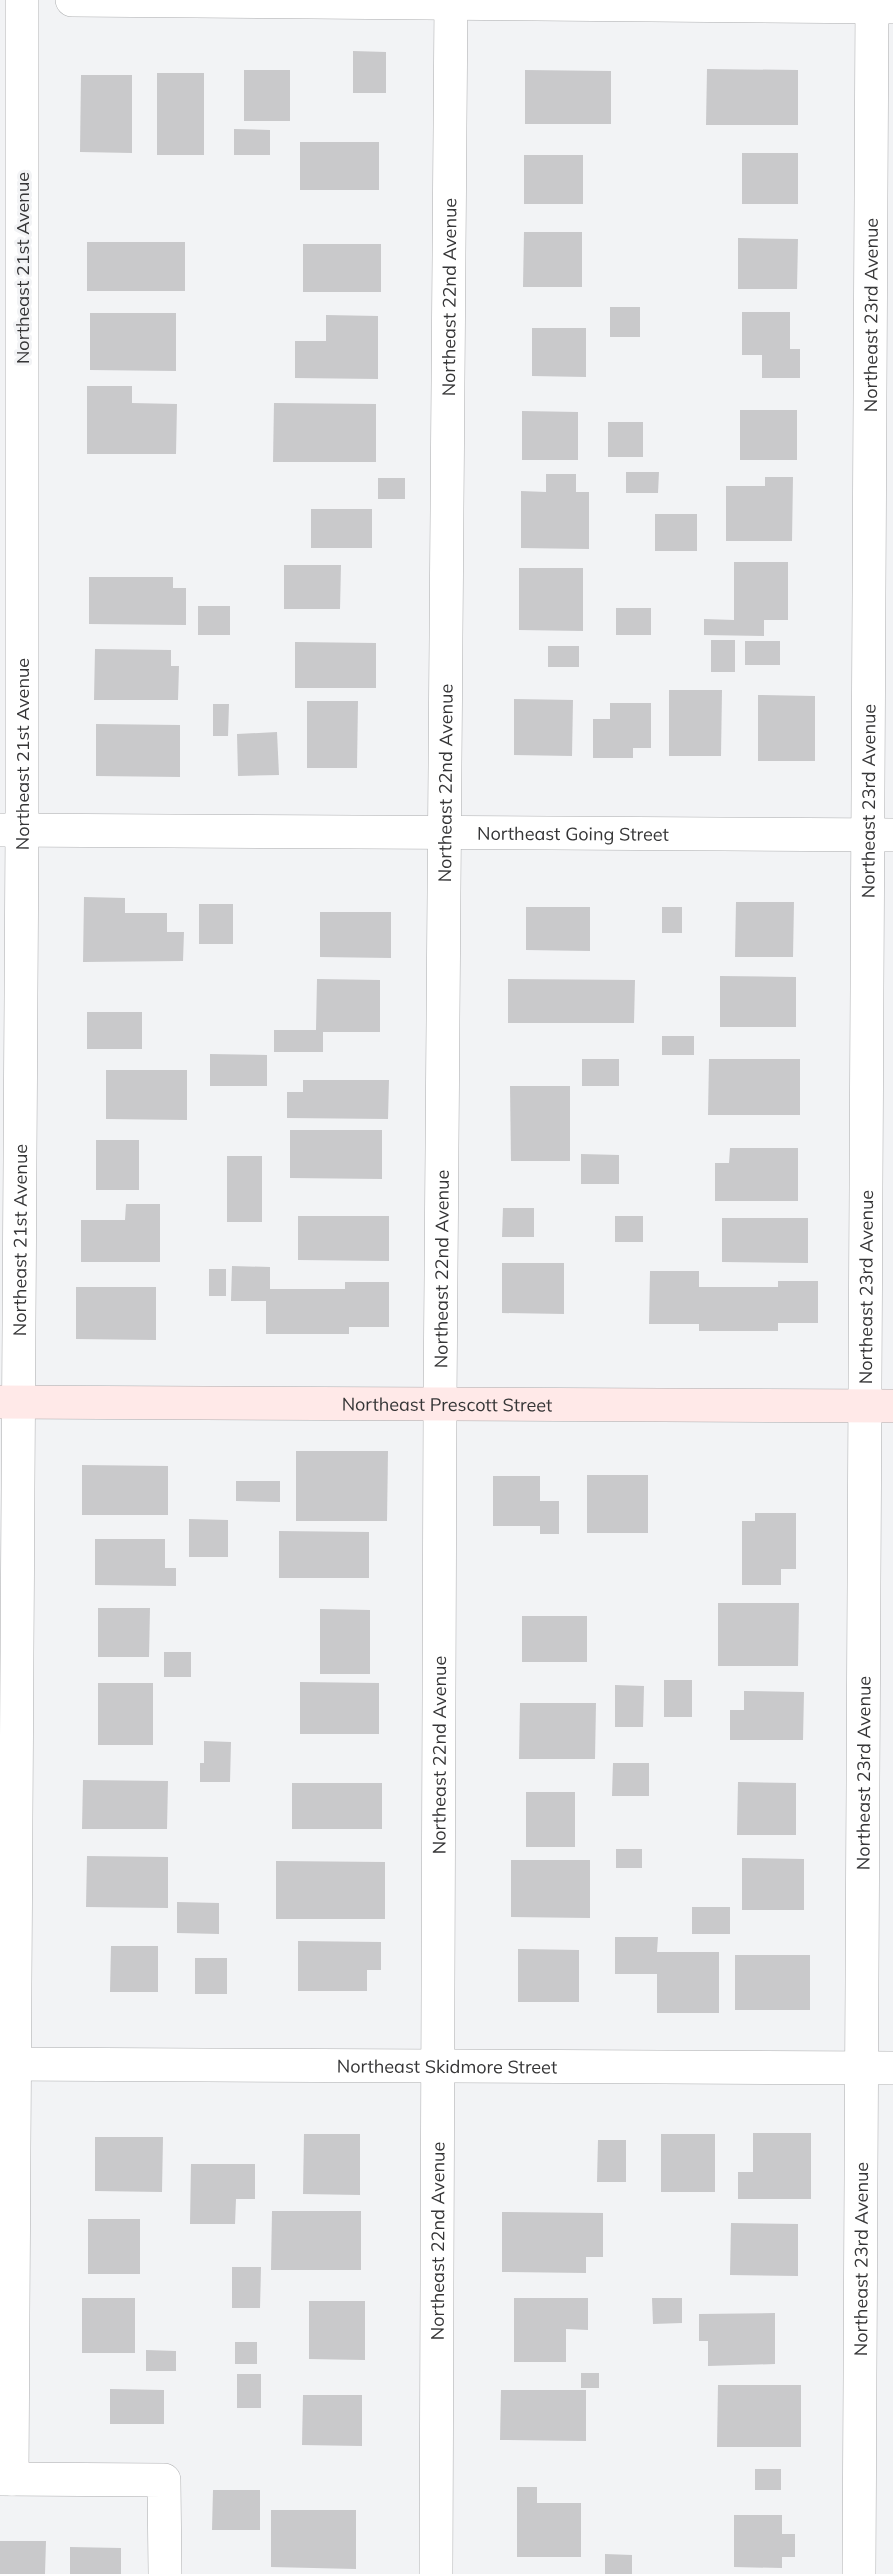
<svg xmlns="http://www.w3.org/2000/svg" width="893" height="2574" viewBox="0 0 893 2574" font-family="Mulish,sans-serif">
<rect width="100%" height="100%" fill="#f2f3f5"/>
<g fill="#c9c9cb">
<path d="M353,51L386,52V93H353Z"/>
<path d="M707,69L798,70V125H706Z"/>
<rect x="244" y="70" width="46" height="51"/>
<path d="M525,70L611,71V124H525Z"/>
<rect x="157" y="73" width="47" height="82"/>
<path d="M81,75H132V153L80,152Z"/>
<path d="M234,129L270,130V155H234Z"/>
<rect x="300" y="142" width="79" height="48"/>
<rect x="742" y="153" width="56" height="51"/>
<rect x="524" y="155" width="59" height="49"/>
<path d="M524,232H582V287H523Z"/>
<path d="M738,238L798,239L797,289H738Z"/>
<rect x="87" y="242" width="98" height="49"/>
<rect x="303" y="244" width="78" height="48"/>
<rect x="610" y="307" width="30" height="30"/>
<path d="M742,312H790V349H800V378H762V355H742Z"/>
<path d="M90,313H176V371L90,370Z"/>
<path d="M326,315L378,316V379L295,378V341H326Z"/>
<path d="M532,328H586V377L532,376Z"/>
<path d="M87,386H132V403L177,404L176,454H87Z"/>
<path d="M274,403L376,404V462H273Z"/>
<rect x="740" y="410" width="57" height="50"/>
<path d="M522,411L578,412V460H522Z"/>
<rect x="608" y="422" width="35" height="35"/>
<path d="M626,472H659L658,493H626Z"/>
<path d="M546,474H576V492H589V549L521,548V491L546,492Z"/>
<path d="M765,477H793L792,541H726V486H765Z"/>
<rect x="378" y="478" width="27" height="21"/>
<rect x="311" y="509" width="61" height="39"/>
<rect x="655" y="514" width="42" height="37"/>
<path d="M734,562H788V620H764V636L704,635V619L734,620Z"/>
<path d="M284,565H341L340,609H284Z"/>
<path d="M519,568H583V631L519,630Z"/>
<path d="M89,577H173V588H186V625L89,624Z"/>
<rect x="198" y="606" width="32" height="29"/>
<rect x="616" y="608" width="35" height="27"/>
<rect x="711" y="640" width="24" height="32"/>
<rect x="745" y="641" width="35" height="24"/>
<path d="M295,642L376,643V688H295Z"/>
<rect x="548" y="646" width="31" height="21"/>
<path d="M95,649L171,650V666H179L178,700H94Z"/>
<path d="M669,690H722L721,756H669Z"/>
<path d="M758,695L815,696V761H758Z"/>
<path d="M514,699L573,700L572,756L514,755Z"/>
<path d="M307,701H358L357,768H307Z"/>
<path d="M610,703H651V748H633V758H593V719H610Z"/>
<path d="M213,704H229L228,736H213Z"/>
<path d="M96,724L180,725V777L96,776Z"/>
<path d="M277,732L279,775L238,776L237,734Z"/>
<path d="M84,897L125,898V913H167V932H184L183,961L83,962Z"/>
<path d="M736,902H794L793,957H735Z"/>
<rect x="199" y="904" width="34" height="40"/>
<path d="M526,907H590V951L526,950Z"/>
<rect x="662" y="907" width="20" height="26"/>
<path d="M320,912H391V958L320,957Z"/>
<path d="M720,976L796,977V1027H720Z"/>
<path d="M317,979L380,980V1032H323V1052H274V1030H316Z"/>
<path d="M508,979L635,980L634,1023H508Z"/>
<rect x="87" y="1012" width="55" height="37"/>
<rect x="662" y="1036" width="32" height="19"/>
<path d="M210,1054L267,1055V1086H210Z"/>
<rect x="582" y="1059" width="37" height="27"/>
<path d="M709,1059H800V1115H708Z"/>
<path d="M106,1070H187V1120L106,1119Z"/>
<path d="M303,1080H389L388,1119L287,1118V1092H303Z"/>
<path d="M510,1086H570V1161H511Z"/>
<path d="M290,1130H382V1179L290,1178Z"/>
<rect x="96" y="1140" width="43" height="50"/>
<path d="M730,1148H798V1201H715V1163H729Z"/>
<path d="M581,1154L619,1155V1184H581Z"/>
<rect x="227" y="1156" width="35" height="66"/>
<path d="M126,1204H160V1262H81V1220H125Z"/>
<path d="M503,1208H534V1237H502Z"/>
<path d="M298,1216H389V1261L298,1260Z"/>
<rect x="615" y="1216" width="28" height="26"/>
<path d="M722,1218H808V1263L722,1262Z"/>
<path d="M502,1263H564V1314L502,1313Z"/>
<path d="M232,1266L270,1267V1289H345V1282H389V1327H349V1334H266V1301H231Z"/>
<rect x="209" y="1269" width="17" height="27"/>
<path d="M650,1271H699V1287H778V1281H818V1323H778V1331H699V1324H649Z"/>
<path d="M76,1287H156V1340L76,1339Z"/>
<path d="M296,1451H388L387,1521H296Z"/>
<path d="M82,1465L168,1466V1515H82Z"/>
<rect x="587" y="1475" width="61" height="58"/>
<path d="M493,1476H540V1501H559V1534H540V1526H493Z"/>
<path d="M236,1481H280V1502L236,1501Z"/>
<path d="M755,1513H796V1569H781V1585H742V1521H755Z"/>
<path d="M189,1519L228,1520V1557H189Z"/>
<path d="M279,1531L369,1532V1578H279Z"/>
<path d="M95,1539H165V1568H176V1586L95,1585Z"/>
<path d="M718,1603H799L798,1666H718Z"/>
<path d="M98,1608H150L149,1657H98Z"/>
<path d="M320,1609L370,1610V1674H320Z"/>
<rect x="522" y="1616" width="65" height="46"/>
<rect x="164" y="1652" width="27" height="25"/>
<rect x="664" y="1680" width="28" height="37"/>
<path d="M300,1682L379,1683V1734H300Z"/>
<rect x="98" y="1683" width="55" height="62"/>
<path d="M615,1685L644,1686L643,1727H615Z"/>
<path d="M744,1691L804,1692L803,1740H730V1710H744Z"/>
<path d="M520,1703H596L595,1759H519Z"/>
<path d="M204,1741L231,1742L230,1782H200V1763H204Z"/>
<path d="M613,1763H649V1796H612Z"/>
<path d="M83,1780L168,1781L167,1829H82Z"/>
<path d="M738,1782L796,1783V1835H737Z"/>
<rect x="292" y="1783" width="90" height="46"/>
<rect x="526" y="1792" width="49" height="55"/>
<rect x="616" y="1849" width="26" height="19"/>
<path d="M87,1856L168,1857V1908L86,1907Z"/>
<path d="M742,1858L804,1859V1910H742Z"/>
<path d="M511,1860H590V1918L511,1917Z"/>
<path d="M276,1861L385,1862V1919H276Z"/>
<path d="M177,1902L219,1903V1934L177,1933Z"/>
<rect x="692" y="1907" width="38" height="27"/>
<path d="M615,1937H658L657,1952H719V2013H657V1974H615Z"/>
<path d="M298,1941L381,1942V1970H367V1991H298Z"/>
<path d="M111,1946H158V1992H110Z"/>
<path d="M518,1949L579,1950V2002H518Z"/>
<rect x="735" y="1955" width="75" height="55"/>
<rect x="195" y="1958" width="32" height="36"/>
<path d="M753,2133H811V2199H738V2172H753Z"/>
<path d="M304,2134H360V2195L303,2194Z"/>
<rect x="661" y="2134" width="54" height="58"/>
<path d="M95,2137H163L162,2192L95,2191Z"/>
<path d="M598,2140H626V2182H597Z"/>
<path d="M191,2164H255V2199H236L235,2224H190Z"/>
<path d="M272,2211H361V2270H271Z"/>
<path d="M502,2212L603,2213V2257H586V2273L502,2272Z"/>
<rect x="88" y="2219" width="52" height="55"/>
<path d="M731,2223L798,2224V2276L730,2275Z"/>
<path d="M232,2267H261L260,2308H232Z"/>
<rect x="82" y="2298" width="53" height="55"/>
<path d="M514,2298H588V2330L566,2329V2362H514Z"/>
<path d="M652,2298H682V2323L653,2324Z"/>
<path d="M309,2301H365V2360L309,2359Z"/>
<path d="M775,2313V2364L708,2366V2341H699V2314Z"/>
<rect x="235" y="2342" width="22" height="22"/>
<path d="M146,2350L176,2351V2371H146Z"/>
<rect x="581" y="2373" width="18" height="15"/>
<rect x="237" y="2374" width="24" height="34"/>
<path d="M718,2385H801V2447H717Z"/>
<path d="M110,2389L164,2390V2424H110Z"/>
<path d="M501,2390H586V2441L500,2440Z"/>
<path d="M303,2395H362V2446L302,2445Z"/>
<rect x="755" y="2469" width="26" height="21"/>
<path d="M517,2487H537V2503H581V2557H517Z"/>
<path d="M213,2490H260V2530H212Z"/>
<path d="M271,2510H356V2569L271,2567Z"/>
<path d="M734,2515H782V2534H795V2557H782V2568L734,2567Z"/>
<path d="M0,2541H46L45,2574H0Z"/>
<path d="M70,2547L121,2548V2574H70Z"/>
<path d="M605,2554L632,2555V2574H605Z"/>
</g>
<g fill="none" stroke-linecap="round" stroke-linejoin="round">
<g stroke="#acadaf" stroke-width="34">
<g id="street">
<path d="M72,0L893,7"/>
<path id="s1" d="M0,830L893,835"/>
<path id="s2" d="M0,2064L893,2068"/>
<path d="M0,2479L164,2480L165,2574"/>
<path id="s3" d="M12,2479L22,830V0"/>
<path id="s4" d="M436,2574L440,1403L451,0"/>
<path id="s5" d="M859,2574L872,0"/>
</g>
</g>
<g stroke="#acadaf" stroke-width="34">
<g id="secondary">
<path id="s6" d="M0,1402L893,1406"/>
</g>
</g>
<use href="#street" stroke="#fff" stroke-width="33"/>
<use href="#secondary" stroke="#ffe9e8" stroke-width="33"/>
</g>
<g text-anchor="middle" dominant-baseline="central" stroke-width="6" stroke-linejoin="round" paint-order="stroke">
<g font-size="18" fill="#353536" stroke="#f2f3f5">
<text transform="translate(22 268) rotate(-90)">Northeast 21st Avenue</text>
<text stroke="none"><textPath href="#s4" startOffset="2277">Northeast 22nd Avenue</textPath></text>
<text stroke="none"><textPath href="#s5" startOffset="2259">Northeast 23rd Avenue</textPath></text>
<text stroke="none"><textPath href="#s3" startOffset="1725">Northeast 21st Avenue</textPath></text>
<text stroke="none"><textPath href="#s4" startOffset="1791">Northeast 22nd Avenue</textPath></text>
<text stroke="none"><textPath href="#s5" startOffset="1773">Northeast 23rd Avenue</textPath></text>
<text stroke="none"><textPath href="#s1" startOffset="573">Northeast Going Street</textPath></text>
<text stroke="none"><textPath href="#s3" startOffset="1239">Northeast 21st Avenue</textPath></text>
<text stroke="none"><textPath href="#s4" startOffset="1305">Northeast 22nd Avenue</textPath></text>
<text stroke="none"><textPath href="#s5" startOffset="1287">Northeast 23rd Avenue</textPath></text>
<text stroke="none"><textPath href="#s6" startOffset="447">Northeast Prescott Street</textPath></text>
<text stroke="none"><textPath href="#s4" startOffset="819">Northeast 22nd Avenue</textPath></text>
<text stroke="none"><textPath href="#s5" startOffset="801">Northeast 23rd Avenue</textPath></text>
<text stroke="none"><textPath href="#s2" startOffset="447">Northeast Skidmore Street</textPath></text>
<text stroke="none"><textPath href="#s4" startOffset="333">Northeast 22nd Avenue</textPath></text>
<text stroke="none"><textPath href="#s5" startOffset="315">Northeast 23rd Avenue</textPath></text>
</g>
</g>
</svg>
